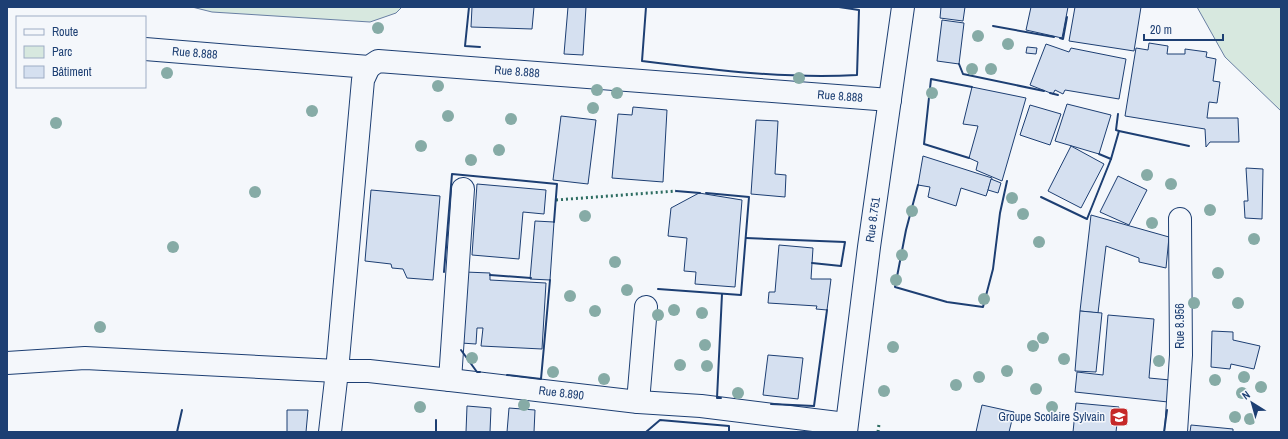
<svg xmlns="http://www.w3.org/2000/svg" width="1288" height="439" viewBox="0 0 1288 439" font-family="'Archivo Narrow',sans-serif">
<rect width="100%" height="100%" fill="#f4f7fb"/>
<g fill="#d7e8df" stroke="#687fa3">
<path d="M192,7H402L396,13L370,22L212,12Z"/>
<path d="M1197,7H1281V111L1225,57Z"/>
</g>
<g fill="#d5e0f0" stroke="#1d3f73">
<path d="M472,7H534L532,29L471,27Z"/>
<path d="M568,7H586L583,55L564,54Z"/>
<path d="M941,7H965L963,21L940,18Z"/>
<path d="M1031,7H1068L1062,38L1026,30Z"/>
<path d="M1075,7H1141L1134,51L1069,41Z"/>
<path d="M942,20L964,23L959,64L937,61Z"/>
<path d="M1149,43L1168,46L1167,54H1185V49L1207,52L1206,57L1216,59L1213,81L1220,82L1217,103L1209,102L1207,118H1238L1239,142H1210L1206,147L1205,129L1125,116L1136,48L1148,50Z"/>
<path d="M1046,44L1069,52L1071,48L1126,59L1119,99L1065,90L1063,94L1055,90L1053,94L1030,85Z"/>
<path d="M1027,47L1037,48L1036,54L1026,53Z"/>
<path d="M972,87L1026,98L1002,181L976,170L978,162L969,158L978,126L963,124Z"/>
<path d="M1067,104L1111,115L1099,154L1055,141Z"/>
<path d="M1030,105L1061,114L1050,145L1020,135Z"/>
<path d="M633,107L667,110L663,182L612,178L618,114L632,115Z"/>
<path d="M561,116L596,120L588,184L553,180Z"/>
<path d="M756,120L778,121L775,174L786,175L785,197L751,194Z"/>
<path d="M1071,146L1104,164L1081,208L1048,191Z"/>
<path d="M923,156L992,178L986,196L961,188L956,206L928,197L930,187L918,185Z"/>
<path d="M1246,168L1263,169L1262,219L1245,218L1244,201H1248Z"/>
<path d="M1118,176L1147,190L1129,225L1100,212Z"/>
<path d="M991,179L1001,183L998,193L988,190Z"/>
<path d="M477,184L546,190L544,214L523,212L519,259L472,255Z"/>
<path d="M371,190L440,196L433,280L407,278L403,269L392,268L391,264L365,261Z"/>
<path d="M699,193L742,200L735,287L695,284L696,272L684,271L687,238L668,236L671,208Z"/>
<path d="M1091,215L1169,237L1166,268L1139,262V258L1106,246L1098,313L1080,311Z"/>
<path d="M535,221L554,222L550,280L530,279Z"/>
<path d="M779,245L813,248L811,279H831L827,310L816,309L817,306L768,303L769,292H775Z"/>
<path d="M465,272L490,273V280L546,283L542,349L481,346L483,328H477L476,344L461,343Z"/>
<path d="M1080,311L1102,313L1096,372L1075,371Z"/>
<path d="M1108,315L1154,319L1149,378L1170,380L1168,402L1075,392L1077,372L1103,375Z"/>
<path d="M1212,331L1233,332V340L1260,346L1254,369L1231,364L1230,369L1211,367Z"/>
<path d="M768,355L803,358L798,399L763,395Z"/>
<path d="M1076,403L1119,407L1116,432H1073Z"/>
<path d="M982,405L1014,412L1009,432H976Z"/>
<path d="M467,406L491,408L490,432H466Z"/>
<path d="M509,408L535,410L534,432H507Z"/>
<path d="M287,410H308L306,432H287Z"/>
<path d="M1191,425L1233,429V432H1190Z"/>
</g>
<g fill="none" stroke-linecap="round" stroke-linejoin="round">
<g stroke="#1d3f73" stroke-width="24">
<g id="minor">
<path id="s1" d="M145,49L369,67L378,61L890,100"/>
<path d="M7,363L85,358L337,371L363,80L369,67"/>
<path d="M450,380L463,189"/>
<path d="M638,402L646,307"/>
<path id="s2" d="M330,432L337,371H369L450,380L638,402L701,406L846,424"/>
<path d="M1176,432L1181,355L1180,219"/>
</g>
</g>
<g stroke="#1d3f73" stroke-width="24">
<g id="major">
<path id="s3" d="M846,432L869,247L903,7"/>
</g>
</g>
<use href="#minor" stroke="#f4f7fb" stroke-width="22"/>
<use href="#major" stroke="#f4f7fb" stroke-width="22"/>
<g stroke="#2c6c60" stroke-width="3" stroke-dasharray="2 3" stroke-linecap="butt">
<path d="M556,200L676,191"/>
<path d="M878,432L879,424"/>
</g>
<g stroke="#1d3f73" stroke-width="2">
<path d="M469,7L465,46L480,47"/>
<path d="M646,7L642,61C714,70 785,79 857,75L859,10L839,7"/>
<path d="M993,26L1054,37"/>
<path d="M1060,38L1063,39L1067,17"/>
<path d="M959,64L963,74L1044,91"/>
<path d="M1050,93L1058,95"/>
<path d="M1119,131L1189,146"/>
<path d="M1099,154L1111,159L1119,131L1116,130L1118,114"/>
<path d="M969,158L924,144L931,79L972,87"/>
<path d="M918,185L906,230L895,287L947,302L983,307L993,269L1000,213L1007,181"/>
<path d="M676,191L700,193"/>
<path d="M1041,197L1087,219L1111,159"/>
<path d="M746,238L845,242L841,266L812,263"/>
<path d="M444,272L452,174L557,184L554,222"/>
<path d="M490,275L531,278"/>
<path d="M658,289L741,295L749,197L706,193"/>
<path d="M461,350L477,372H480"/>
<path d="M507,375L541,379L550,280"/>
<path d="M721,398H717L722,294"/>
<path d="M771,404L814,406L827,310"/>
<path d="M177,432L182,410"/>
<path d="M436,432V420"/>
<path d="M646,432L660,420L729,426V432"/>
<path d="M1164,432L1167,410"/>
</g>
</g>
<g fill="#86aba6">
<circle cx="378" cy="28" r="6"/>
<circle cx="978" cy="36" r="6"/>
<circle cx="1008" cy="44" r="6"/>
<circle cx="972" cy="69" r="6"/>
<circle cx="991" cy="69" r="6"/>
<circle cx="167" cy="73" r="6"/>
<circle cx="799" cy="78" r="6"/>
<circle cx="438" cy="86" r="6"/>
<circle cx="597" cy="90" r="6"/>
<circle cx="617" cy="93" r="6"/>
<circle cx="932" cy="93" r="6"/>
<circle cx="593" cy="108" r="6"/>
<circle cx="312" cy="111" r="6"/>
<circle cx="448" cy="116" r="6"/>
<circle cx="511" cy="119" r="6"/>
<circle cx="56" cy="123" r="6"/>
<circle cx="421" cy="146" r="6"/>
<circle cx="499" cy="150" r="6"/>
<circle cx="471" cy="160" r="6"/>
<circle cx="1147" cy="175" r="6"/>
<circle cx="1171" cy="184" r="6"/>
<circle cx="255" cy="192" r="6"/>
<circle cx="1012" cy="198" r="6"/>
<circle cx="1210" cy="210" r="6"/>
<circle cx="912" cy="211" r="6"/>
<circle cx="1023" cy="214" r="6"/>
<circle cx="585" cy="216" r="6"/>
<circle cx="1152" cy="223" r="6"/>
<circle cx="1254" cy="239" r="6"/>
<circle cx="1039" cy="242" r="6"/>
<circle cx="173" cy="247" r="6"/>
<circle cx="902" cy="255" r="6"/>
<circle cx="615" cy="262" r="6"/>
<circle cx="1218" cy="273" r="6"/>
<circle cx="896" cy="280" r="6"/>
<circle cx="627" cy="290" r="6"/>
<circle cx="570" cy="296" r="6"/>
<circle cx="984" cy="299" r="6"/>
<circle cx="1194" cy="303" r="6"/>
<circle cx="1238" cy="303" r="6"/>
<circle cx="674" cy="310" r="6"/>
<circle cx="595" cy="311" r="6"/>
<circle cx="702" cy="313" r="6"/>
<circle cx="658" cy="315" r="6"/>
<circle cx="100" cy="327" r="6"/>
<circle cx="1043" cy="338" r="6"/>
<circle cx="705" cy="345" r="6"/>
<circle cx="1033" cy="346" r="6"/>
<circle cx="893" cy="347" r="6"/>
<circle cx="472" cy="358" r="6"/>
<circle cx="1064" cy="359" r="6"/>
<circle cx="1159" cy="361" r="6"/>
<circle cx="680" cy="365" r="6"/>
<circle cx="707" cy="366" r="6"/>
<circle cx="1007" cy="371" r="6"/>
<circle cx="553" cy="372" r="6"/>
<circle cx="979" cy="377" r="6"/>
<circle cx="1244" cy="377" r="6"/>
<circle cx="604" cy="379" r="6"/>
<circle cx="1215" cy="380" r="6"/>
<circle cx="956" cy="385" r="6"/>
<circle cx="1261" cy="387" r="6"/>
<circle cx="1036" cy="389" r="6"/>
<circle cx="884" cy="391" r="6"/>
<circle cx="738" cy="393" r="6"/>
<circle cx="1242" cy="393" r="6"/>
<circle cx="524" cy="405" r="6"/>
<circle cx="420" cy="407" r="6"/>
<circle cx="1052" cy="407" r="6"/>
<circle cx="1235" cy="417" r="6"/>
<circle cx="1250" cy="419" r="6"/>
</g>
<defs>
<g id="school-square" transform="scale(1)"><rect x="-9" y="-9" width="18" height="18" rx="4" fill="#c62828" stroke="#f4f7fb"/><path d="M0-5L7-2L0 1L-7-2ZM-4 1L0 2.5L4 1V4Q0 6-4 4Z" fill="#fff"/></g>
</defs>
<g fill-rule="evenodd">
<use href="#school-square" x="1119" y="417"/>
</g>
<g text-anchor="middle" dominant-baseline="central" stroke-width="3" stroke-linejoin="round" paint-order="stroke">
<g font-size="12" fill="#1d3f73" stroke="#f4f7fb">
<text stroke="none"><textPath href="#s1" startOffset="50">Rue 8.888</textPath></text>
<text stroke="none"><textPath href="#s1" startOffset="375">Rue 8.888</textPath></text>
<text stroke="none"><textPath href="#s1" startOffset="699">Rue 8.888</textPath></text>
<text stroke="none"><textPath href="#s3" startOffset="214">Rue 8.751</textPath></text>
<text transform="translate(1180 326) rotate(-90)">Rue 8.956</text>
<text stroke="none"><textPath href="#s2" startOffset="287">Rue 8.890</textPath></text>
</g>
<g font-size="12" fill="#1d3f73" stroke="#f4f7fb" text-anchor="end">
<text x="1105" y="417">Groupe Scolaire Sylvain</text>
</g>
</g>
<rect width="1288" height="439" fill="none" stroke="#1d3f73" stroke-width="16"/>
<rect x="16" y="16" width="130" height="72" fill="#f4f7fb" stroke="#9eadc5"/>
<rect x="24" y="29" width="20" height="6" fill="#f4f7fb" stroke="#9eadc5"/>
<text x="52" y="36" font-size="12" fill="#1d3f73">Route</text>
<rect x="24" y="46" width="20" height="12" fill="#d7e8df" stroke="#9eadc5"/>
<text x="52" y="56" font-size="12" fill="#1d3f73">Parc</text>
<rect x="24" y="66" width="20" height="12" fill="#d5e0f0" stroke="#9eadc5"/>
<text x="52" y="76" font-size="12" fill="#1d3f73">Bâtiment</text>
<g transform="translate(1252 403) rotate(323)" stroke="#f4f7fb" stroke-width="3" paint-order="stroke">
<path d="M0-3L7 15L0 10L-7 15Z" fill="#1d3f73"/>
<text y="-6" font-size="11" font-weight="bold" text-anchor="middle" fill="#1d3f73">N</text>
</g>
<path d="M1144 34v6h79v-6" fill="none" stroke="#1d3f73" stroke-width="2"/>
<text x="1150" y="34" font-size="12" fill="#1d3f73" stroke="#f4f7fb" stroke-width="3" paint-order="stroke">20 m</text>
</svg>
